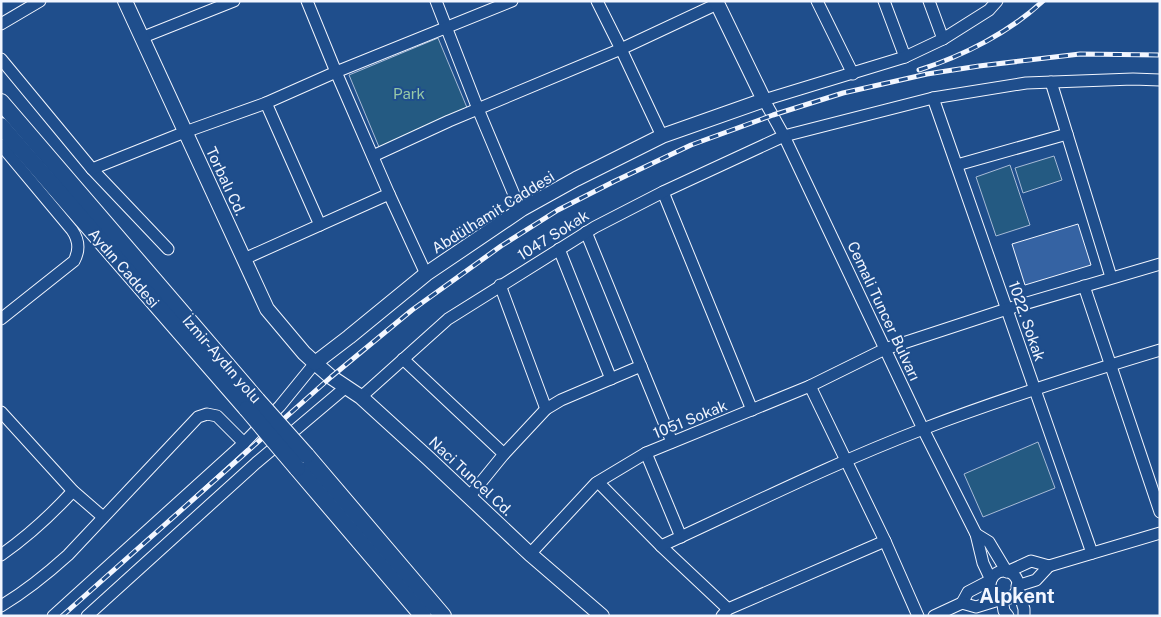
<svg xmlns="http://www.w3.org/2000/svg" width="1161" height="617" viewBox="0 0 1161 617" font-family="'Public Sans',sans-serif">
<rect width="100%" height="100%" fill="#1f4e8c"/>
<g fill="#245a82" stroke="#a8bbd7">
<path d="M438,38L468,110L379,147L349,75Z"/>
<path d="M1054,156L1062,180L1023,193L1015,168Z"/>
<path d="M1010,165L1030,225L996,236L976,177Z"/>
<path d="M1038,442L1055,488L983,517L964,474Z"/>
</g>
<path fill="#3563a3" stroke="#f2f6ff" d="M1078,224L1091,265L1025,285L1012,244Z"/>
<g fill="none" stroke-linecap="round" stroke-linejoin="round">
<g stroke="#f2f6ff" stroke-width="13">
<g id="minor">
<path d="M307,1L336,72L389,194L426,274"/>
<path d="M436,1L478,109L515,197L522,209"/>
<path d="M597,1L621,49L662,136"/>
<path d="M817,1L853,74"/>
<path d="M884,1L905,57"/>
<path d="M929,1L943,39"/>
<path d="M1,24L40,1"/>
<path d="M141,38L234,1"/>
<path d="M1,59L92,169L168,249"/>
<path d="M1051,82L1111,277"/>
<path d="M933,98L1092,553"/>
<path d="M266,103L320,225"/>
<path d="M1,145L72,230C79,240 80,250 74,261L1,319"/>
<path d="M373,156L449,121L621,49L717,4"/>
<path d="M957,165L1067,134"/>
<path d="M92,169L185,132L266,103L336,72L512,1"/>
<path d="M663,192L752,410"/>
<path d="M586,232L672,442"/>
<path d="M559,249L611,379"/>
<path d="M244,259L389,194"/>
<path d="M500,285L546,409"/>
<path d="M1084,286L1160,512"/>
<path d="M403,359L504,454"/>
<path d="M810,386L885,541L918,616"/>
<path d="M361,397L448,319L595,227L663,192L784,136L933,98L1026,83L1133,79L1160,80"/>
<path d="M1,412L73,491L103,517"/>
<path d="M646,453L681,537"/>
<path d="M598,482L661,546L728,609"/>
<path d="M469,497L504,454L546,409L561,400L641,366"/>
<path d="M976,534L989,542L1007,572L1031,561L1049,566"/>
<path d="M661,546C748,506 834,463 923,429C1001,399 1080,374 1160,350"/>
<path d="M530,554L596,483L646,453L810,386L885,349L1007,309L1160,264"/>
<path d="M1,555C28,536 51,515 73,491"/>
<path d="M1049,566L1160,533"/>
<circle cx="1004" cy="585" r="14"/>
<path d="M962,603L968,592L991,580L983,563L976,534L923,429L784,136L764,100L905,57L943,39L989,10L997,1"/>
<path d="M962,603L976,607L1002,599L1004,611L1008,616"/>
<path d="M1,606C26,591 47,574 68,555L198,417L207,414L217,416L244,443"/>
<path d="M53,616L244,443L280,406L315,363"/>
<path d="M87,616L256,463L346,387"/>
<path d="M722,616L728,609L885,541"/>
<path d="M934,616L962,603"/>
<path d="M1024,616V609L1017,586L1036,580L1049,566"/>
</g>
</g>
<g stroke="#f2f6ff" stroke-width="16">
<g id="major">
<path d="M125,1L267,309L304,353L315,363L331,377L361,397L428,458L530,554L602,616"/>
<path d="M315,363L349,337L426,274L522,209L576,179L662,136L764,100L716,1"/>
</g>
</g>
<g stroke="#f2f6ff" stroke-width="18">
<g id="highway">
<path d="M1,102L257,400"/>
<path d="M1,126L247,409"/>
<path d="M306,455L443,616"/>
<path d="M297,468L423,616"/>
</g>
</g>
<use href="#minor" stroke="#1f4e8c" stroke-width="11"/>
<use href="#major" stroke="#1f4e8c" stroke-width="14"/>
<use href="#highway" stroke="#1f4e8c" stroke-width="16"/>
<g stroke="#f2f6ff" stroke-width="5">
<g id="rail">
<path d="M919,70C963,56 1010,32 1043,1"/>
<path d="M62,616L331,377L412,310L501,246L558,210L615,181L691,145L773,115L843,93L927,74L979,66L1080,54L1160,55"/>
</g>
</g>
<use href="#rail" stroke="#1f4e8c" stroke-width="3" stroke-dasharray="9" stroke-linecap="butt"/>
<g stroke="#f2f6ff" stroke-width="18" stroke-linecap="butt">
<g id="highway-bridge">
<path d="M257,400L306,455"/>
<path d="M247,409L297,468"/>
</g>
</g>
<use href="#highway-bridge" stroke="#1f4e8c" stroke-width="16"/>
</g>
<g text-anchor="middle" dominant-baseline="central" stroke-width="4" stroke-linejoin="round" paint-order="stroke">
<g font-size="15" fill="#97c8a6" stroke="#1f4e8c">
<text x="409" y="93">Park</text>
</g>
<g font-size="15" fill="#f2f6ff" stroke="#1f4e8c">
<text transform="translate(226 181) rotate(65)">Torbalı Cd.</text>
<text transform="translate(493 212) rotate(-32)">Abdülhamit Caddesi</text>
<text transform="translate(553 235) rotate(-32)">1047 Sokak</text>
<text transform="translate(124 268) rotate(49)">Aydın Caddesi</text>
<text transform="translate(884 311) rotate(65)">Cemali Tuncer Bulvarı</text>
<text transform="translate(1027 321) rotate(71)">1022. Sokak</text>
<text transform="translate(222 359) rotate(49)">İzmir-Aydın yolu</text>
<text transform="translate(690 419) rotate(-22)">1051 Sokak</text>
<text transform="translate(471 476) rotate(43)">Naci Tuncel Cd.</text>
</g>
<g font-size="20" font-weight="bold" fill="#f2f6ff" stroke="#1f4e8c">
<text x="1017" y="596">Alpkent</text>
</g>
</g>
<rect width="1161" height="617" fill="none" stroke="#f2f6ff" stroke-width="5"/>
</svg>
